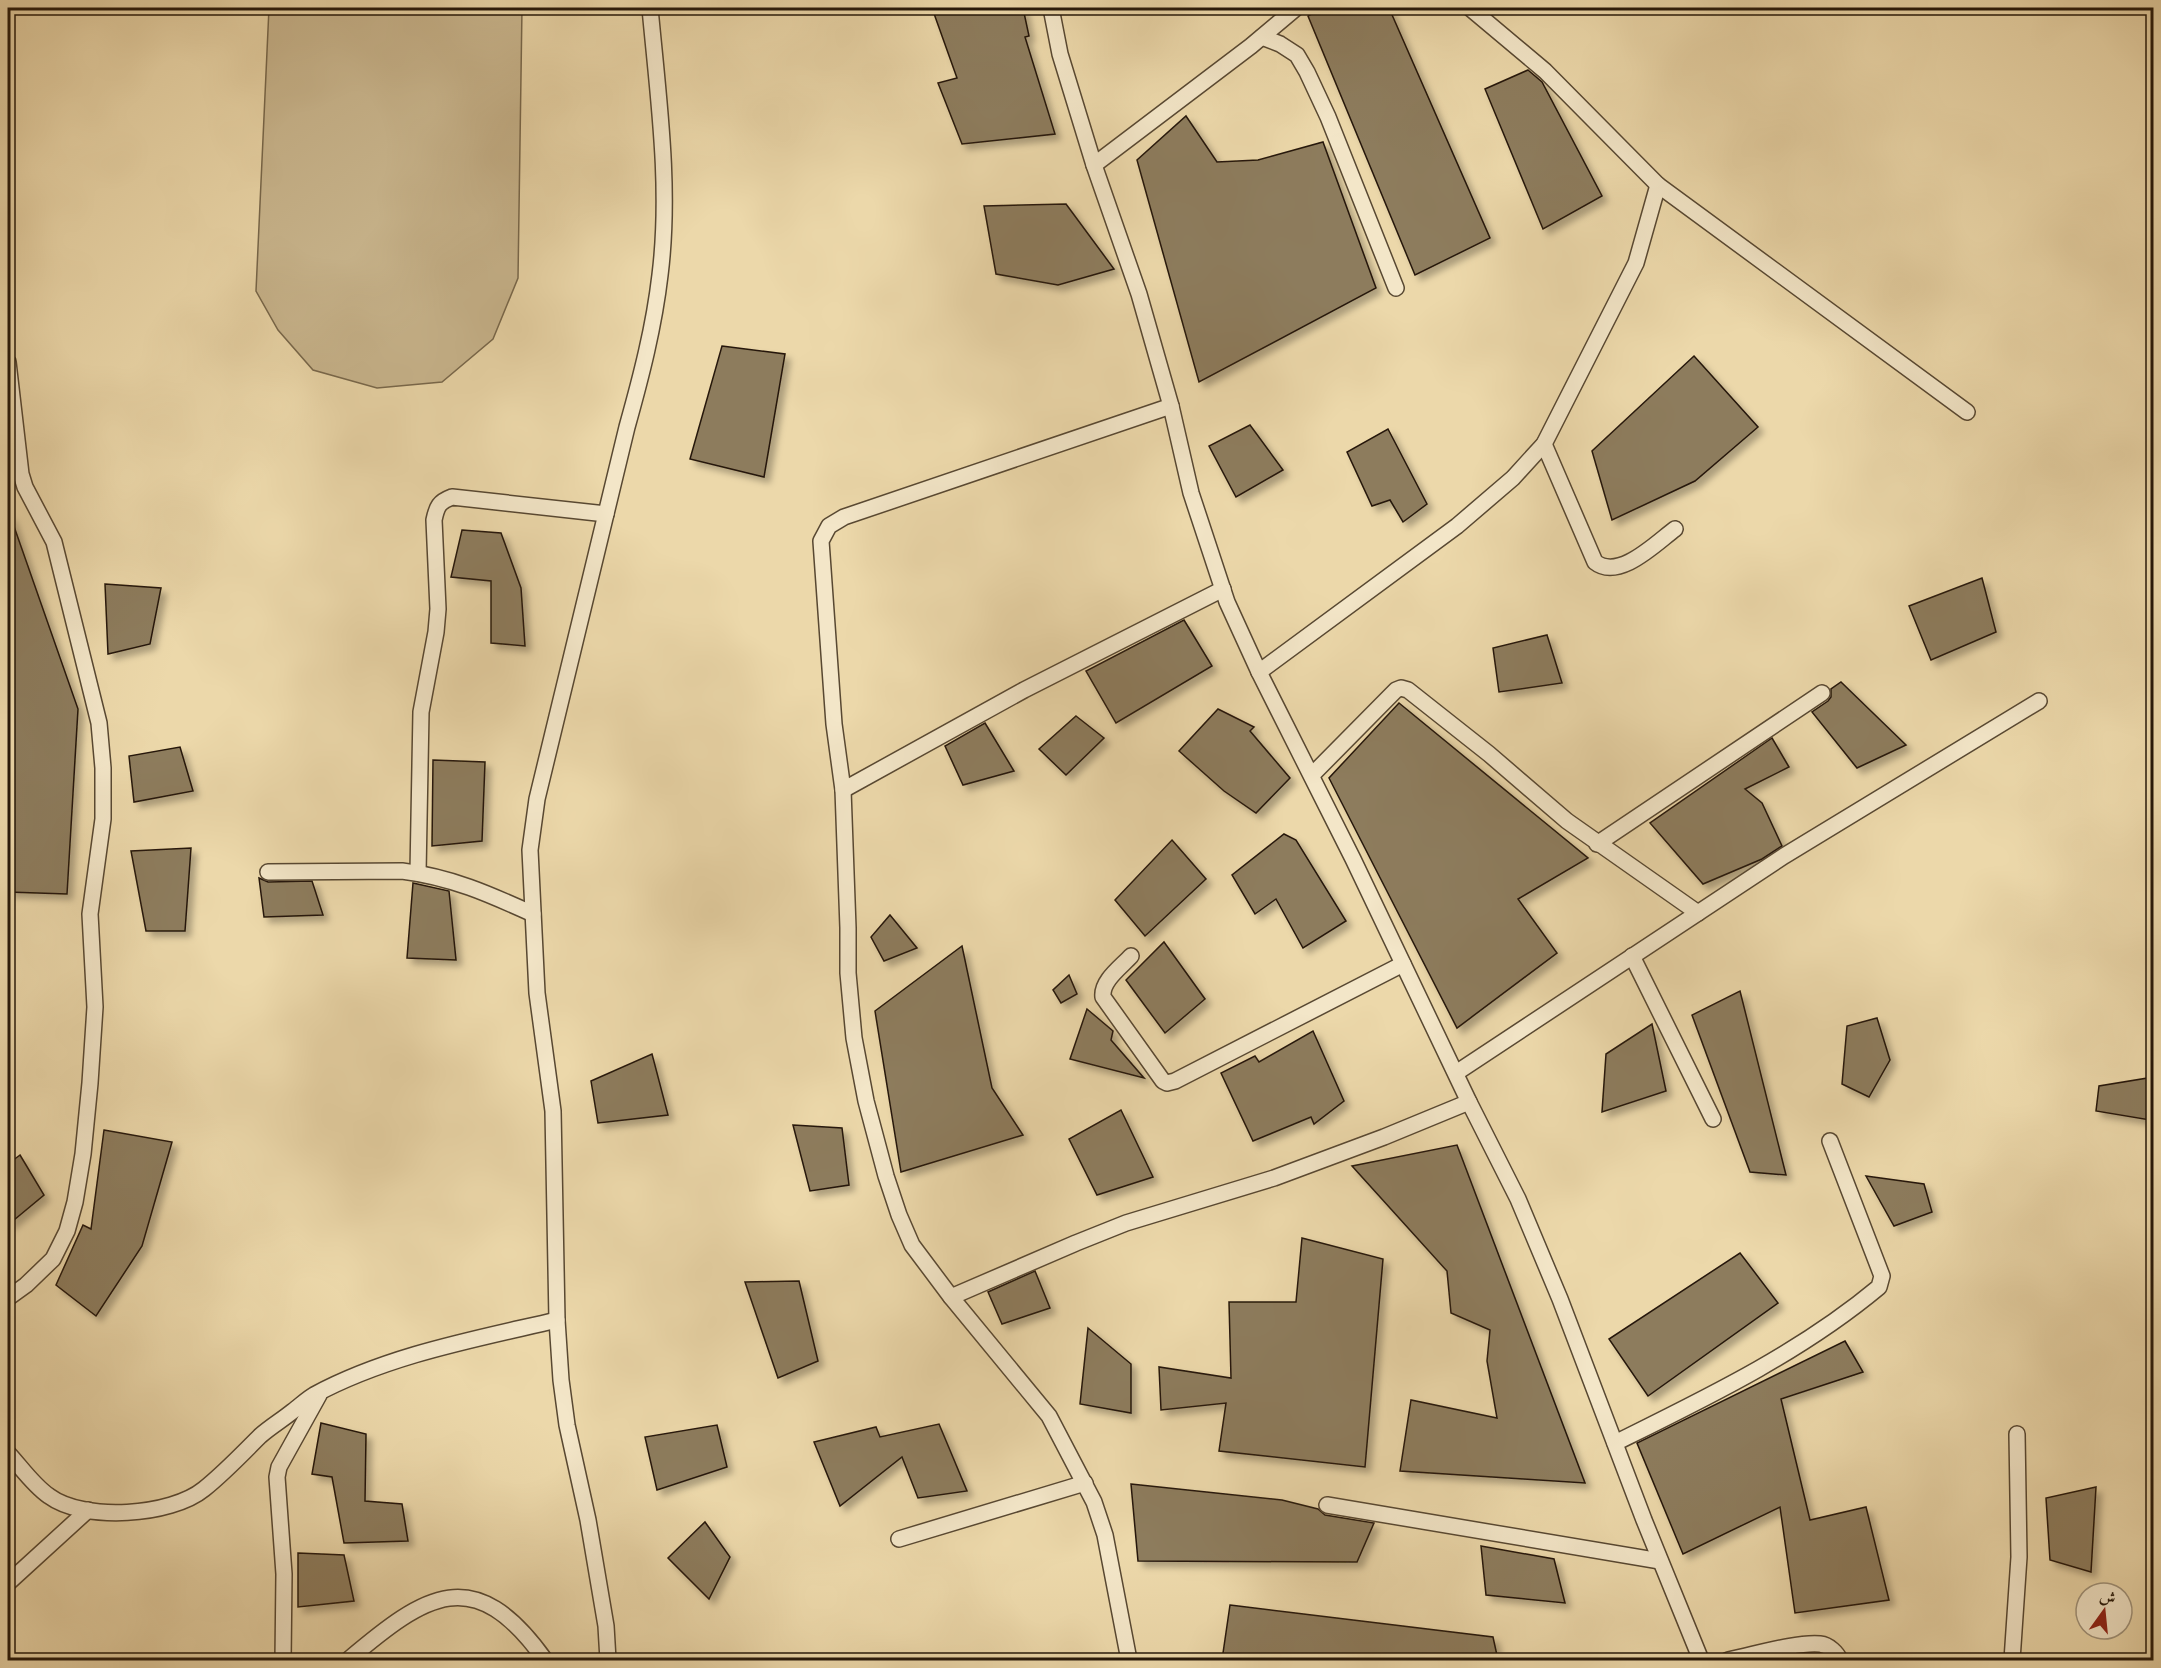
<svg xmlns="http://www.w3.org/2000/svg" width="2161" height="1668" viewBox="0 0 2161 1668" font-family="'Libre Bodoni',Amiri,serif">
<defs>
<filter id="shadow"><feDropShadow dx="5.5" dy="5.5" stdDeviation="3" flood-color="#0004"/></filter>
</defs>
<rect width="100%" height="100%" fill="#ecd8aa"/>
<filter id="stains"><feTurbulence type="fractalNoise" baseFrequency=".00333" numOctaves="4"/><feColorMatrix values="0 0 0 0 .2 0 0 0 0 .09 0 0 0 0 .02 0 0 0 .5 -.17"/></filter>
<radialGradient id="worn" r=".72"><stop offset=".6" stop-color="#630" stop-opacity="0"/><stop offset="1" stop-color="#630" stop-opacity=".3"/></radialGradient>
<path fill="#cab78f" stroke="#78684c" stroke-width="1.5" d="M269,8H522L518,278L493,339L442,382L377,388L313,370L278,330L256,291Z"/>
<g fill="#8d7c5d" stroke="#26180a" stroke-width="1.5" filter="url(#shadow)">
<path d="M932,8H1023L1029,36L1025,37L1055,134L962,144L938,83L957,78Z"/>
<path d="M1322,8H1389L1490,238L1415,275L1308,16Z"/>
<path d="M1528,70L1542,82L1602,196L1543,229L1485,89Z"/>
<path d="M1186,116L1217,162L1258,160L1323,142L1376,288L1199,382L1137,160Z"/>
<path d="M1066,204L1114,269L1058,285L996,274L984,206Z"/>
<path d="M722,346L785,354L764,477L690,459Z"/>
<path d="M1694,356L1758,427L1695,481L1612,520L1592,451Z"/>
<path d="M1250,425L1283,470L1236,497L1209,446Z"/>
<path d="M1388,429L1427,504L1403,522L1390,500L1372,506L1347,452Z"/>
<path d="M10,515L78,709L67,894L8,892V516Z"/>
<path d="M462,530L501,533L521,588L525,646L491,643V581L451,577Z"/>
<path d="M1982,578L1996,632L1931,660L1909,606Z"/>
<path d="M105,584L161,588L150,644L108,654Z"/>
<path d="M1184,620L1212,666L1116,723L1086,671Z"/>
<path d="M1547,635L1562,683L1499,692L1493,648Z"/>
<path d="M1841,682L1906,745L1857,768L1812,712L1828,701L1831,697V689Z"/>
<path d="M1399,703L1588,858L1518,899L1557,953L1457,1028L1329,778Z"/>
<path d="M1218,709L1254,727L1250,731L1290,778L1256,813L1224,791L1179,751Z"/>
<path d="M1076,716L1104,738L1066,775L1039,749Z"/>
<path d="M985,723L1014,771L963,785L945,746Z"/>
<path d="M1772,738L1789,767L1745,789L1762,803L1782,846L1762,859L1703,884L1650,823Z"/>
<path d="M180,747L193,791L134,802L129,756Z"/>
<path d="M433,760L485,762L482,841L432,846Z"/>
<path d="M1284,834L1296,840L1346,921L1303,948L1276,899L1255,914L1232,875Z"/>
<path d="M1172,840L1206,879L1145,936L1115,900Z"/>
<path d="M191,848L185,931H146L131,851Z"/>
<path d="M259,878L268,882L312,881L323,915L264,917Z"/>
<path d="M413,883L449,891L456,960L407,958Z"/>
<path d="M890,915L917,948L884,961L871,937Z"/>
<path d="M1164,942L1205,999L1165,1033L1126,980Z"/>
<path d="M962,946L992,1088L1023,1135L901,1172L875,1011Z"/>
<path d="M1069,975L1077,994L1061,1003L1053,990Z"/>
<path d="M1740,991L1786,1175L1750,1172L1692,1015Z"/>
<path d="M1087,1009L1113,1031L1111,1040L1144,1078L1070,1059Z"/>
<path d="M1877,1018L1890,1060L1869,1097L1842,1084L1847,1026Z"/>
<path d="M1652,1024L1666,1091L1602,1112L1606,1054Z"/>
<path d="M1313,1031L1344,1101L1314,1124L1311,1117L1253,1141L1221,1073L1255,1056L1259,1062Z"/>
<path d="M652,1054L668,1115L598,1123L591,1081Z"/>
<path d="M2154,1077V1105L2150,1120L2096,1111L2099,1086Z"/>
<path d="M1121,1110L1153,1177L1097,1195L1069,1139Z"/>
<path d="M793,1125L842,1128L849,1185L810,1191Z"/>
<path d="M104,1130L172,1142L142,1246L96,1316L56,1285L83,1225L91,1229Z"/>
<path d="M1457,1145L1585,1483L1400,1471L1411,1400L1497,1418L1487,1361L1490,1330L1451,1313L1447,1271L1352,1166Z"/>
<path d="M20,1155L44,1195L8,1225V1164Z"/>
<path d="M1866,1176L1924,1184L1932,1212L1894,1226Z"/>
<path d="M1302,1238L1383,1259L1365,1467L1219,1451L1226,1403L1161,1410L1159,1367L1231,1378L1229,1302H1296Z"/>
<path d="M1740,1253L1778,1303L1648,1396L1609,1339Z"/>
<path d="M1035,1271L1050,1308L1002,1324L988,1292Z"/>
<path d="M799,1281L818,1361L778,1378L745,1282Z"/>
<path d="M1088,1328L1131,1364V1413L1080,1404Z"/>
<path d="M1845,1341L1863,1372L1781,1399L1810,1520L1866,1507L1889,1600L1795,1613L1780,1507L1683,1554L1637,1443Z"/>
<path d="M321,1423L366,1434L365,1501L402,1504L408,1541L344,1543L332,1477L312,1474Z"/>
<path d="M939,1424L967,1491L918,1498L902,1457L840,1506L814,1442L876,1427L880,1437Z"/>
<path d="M717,1425L727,1467L657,1490L645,1437Z"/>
<path d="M1131,1484L1282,1500L1318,1509L1325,1515L1374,1523L1357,1562L1138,1561Z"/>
<path d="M2096,1487L2091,1572L2050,1560L2046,1498Z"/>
<path d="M705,1522L730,1557L709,1599L668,1558Z"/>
<path d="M1481,1546L1554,1559L1565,1603L1486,1595Z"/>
<path d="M298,1553L344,1555L354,1601L298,1607Z"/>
<path d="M1230,1605L1493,1637L1498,1660H1222Z"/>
</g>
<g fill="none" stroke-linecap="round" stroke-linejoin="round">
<g stroke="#584832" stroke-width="18">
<g id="street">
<path d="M1051,8L1060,54L1094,165L1139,294L1171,406L1191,493L1227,602L1259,672L1353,859L1469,1102L1518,1199L1560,1299L1644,1520L1701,1660"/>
<path d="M1470,8L1545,71L1658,185"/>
<path d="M1262,37L1280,44L1297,55L1307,72L1328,117L1396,288"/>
<path d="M1094,165L1251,46L1296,8"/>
<path d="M8,362L21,474L25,487L54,542L99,723L103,768V819L90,914L95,1007L90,1083L83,1154L75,1202L67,1231L53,1259L26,1285L8,1298"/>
<path d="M1544,444L1595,562C1619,581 1656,543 1675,529"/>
<path d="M1259,672L1457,526L1513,478L1544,444L1636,263L1658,185L1967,412"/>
<path d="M1312,775L1396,690L1401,688L1408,690L1489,754L1567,821L1698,913"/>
<path d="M843,790L1024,690L1223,589"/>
<path d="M1597,844L1822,693"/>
<path d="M268,872L402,871C451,877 489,894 533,914"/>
<path d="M418,873L421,712L436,632L438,609L434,520C437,506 439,502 452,497L606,514"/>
<path d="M1131,956C1121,967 1101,981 1103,997L1163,1081L1167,1083L1175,1081L1403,964"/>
<path d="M1632,956L1713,1119"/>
<path d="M1456,1073L1784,856L2039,701"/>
<path d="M951,1297L912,1245L899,1215L886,1176L866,1101L854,1038L848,973V928L843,790L834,724L821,541L829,526L844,517L1171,406"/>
<path d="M1615,1443C1706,1398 1800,1353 1879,1287L1882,1276L1830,1141"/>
<path d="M8,1453C21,1467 33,1485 49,1496C84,1522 171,1516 204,1489C224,1473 242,1454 260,1436C270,1427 282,1420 293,1411C300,1406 307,1399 314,1395C388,1355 476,1339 557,1320"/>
<path d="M1327,1505L1660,1561"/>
<path d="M899,1539L1085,1483"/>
<path d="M8,1583L88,1510"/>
<path d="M283,1660L284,1574L277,1477L279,1467L319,1395"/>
<path d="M348,1660C426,1594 474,1561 545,1660"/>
<path d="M608,1660L606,1626L588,1520L567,1425L561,1380L557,1320L553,1111L537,993L530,850L537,799L627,427C641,377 654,327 660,275C671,187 658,96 650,8"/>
<path d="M1129,1660L1105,1535L1094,1502L1049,1416L951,1297L1076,1243L1126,1223L1274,1178L1384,1137L1469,1102"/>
<path d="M1728,1660C1754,1655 1795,1642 1820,1644C1829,1645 1837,1653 1840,1660"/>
<path d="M2012,1660L2019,1557L2017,1434"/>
</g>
</g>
<use href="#street" stroke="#f3e6c8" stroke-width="15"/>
</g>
<rect width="2161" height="1668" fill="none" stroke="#ecd8aa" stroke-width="30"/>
<rect x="9" y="9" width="2143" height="1650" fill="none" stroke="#26180a" stroke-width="3"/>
<rect x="15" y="15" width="2131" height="1638" fill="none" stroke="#26180a" stroke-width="1.5"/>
<g transform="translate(2104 1611) rotate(15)"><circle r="28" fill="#f3e6c8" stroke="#a1947c" stroke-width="1.5"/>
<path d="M0-4.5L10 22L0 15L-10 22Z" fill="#8f2418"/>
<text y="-9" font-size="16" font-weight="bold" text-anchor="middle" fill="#26180a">ش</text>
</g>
<rect width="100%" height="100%" filter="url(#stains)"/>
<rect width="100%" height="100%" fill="url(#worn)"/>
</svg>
